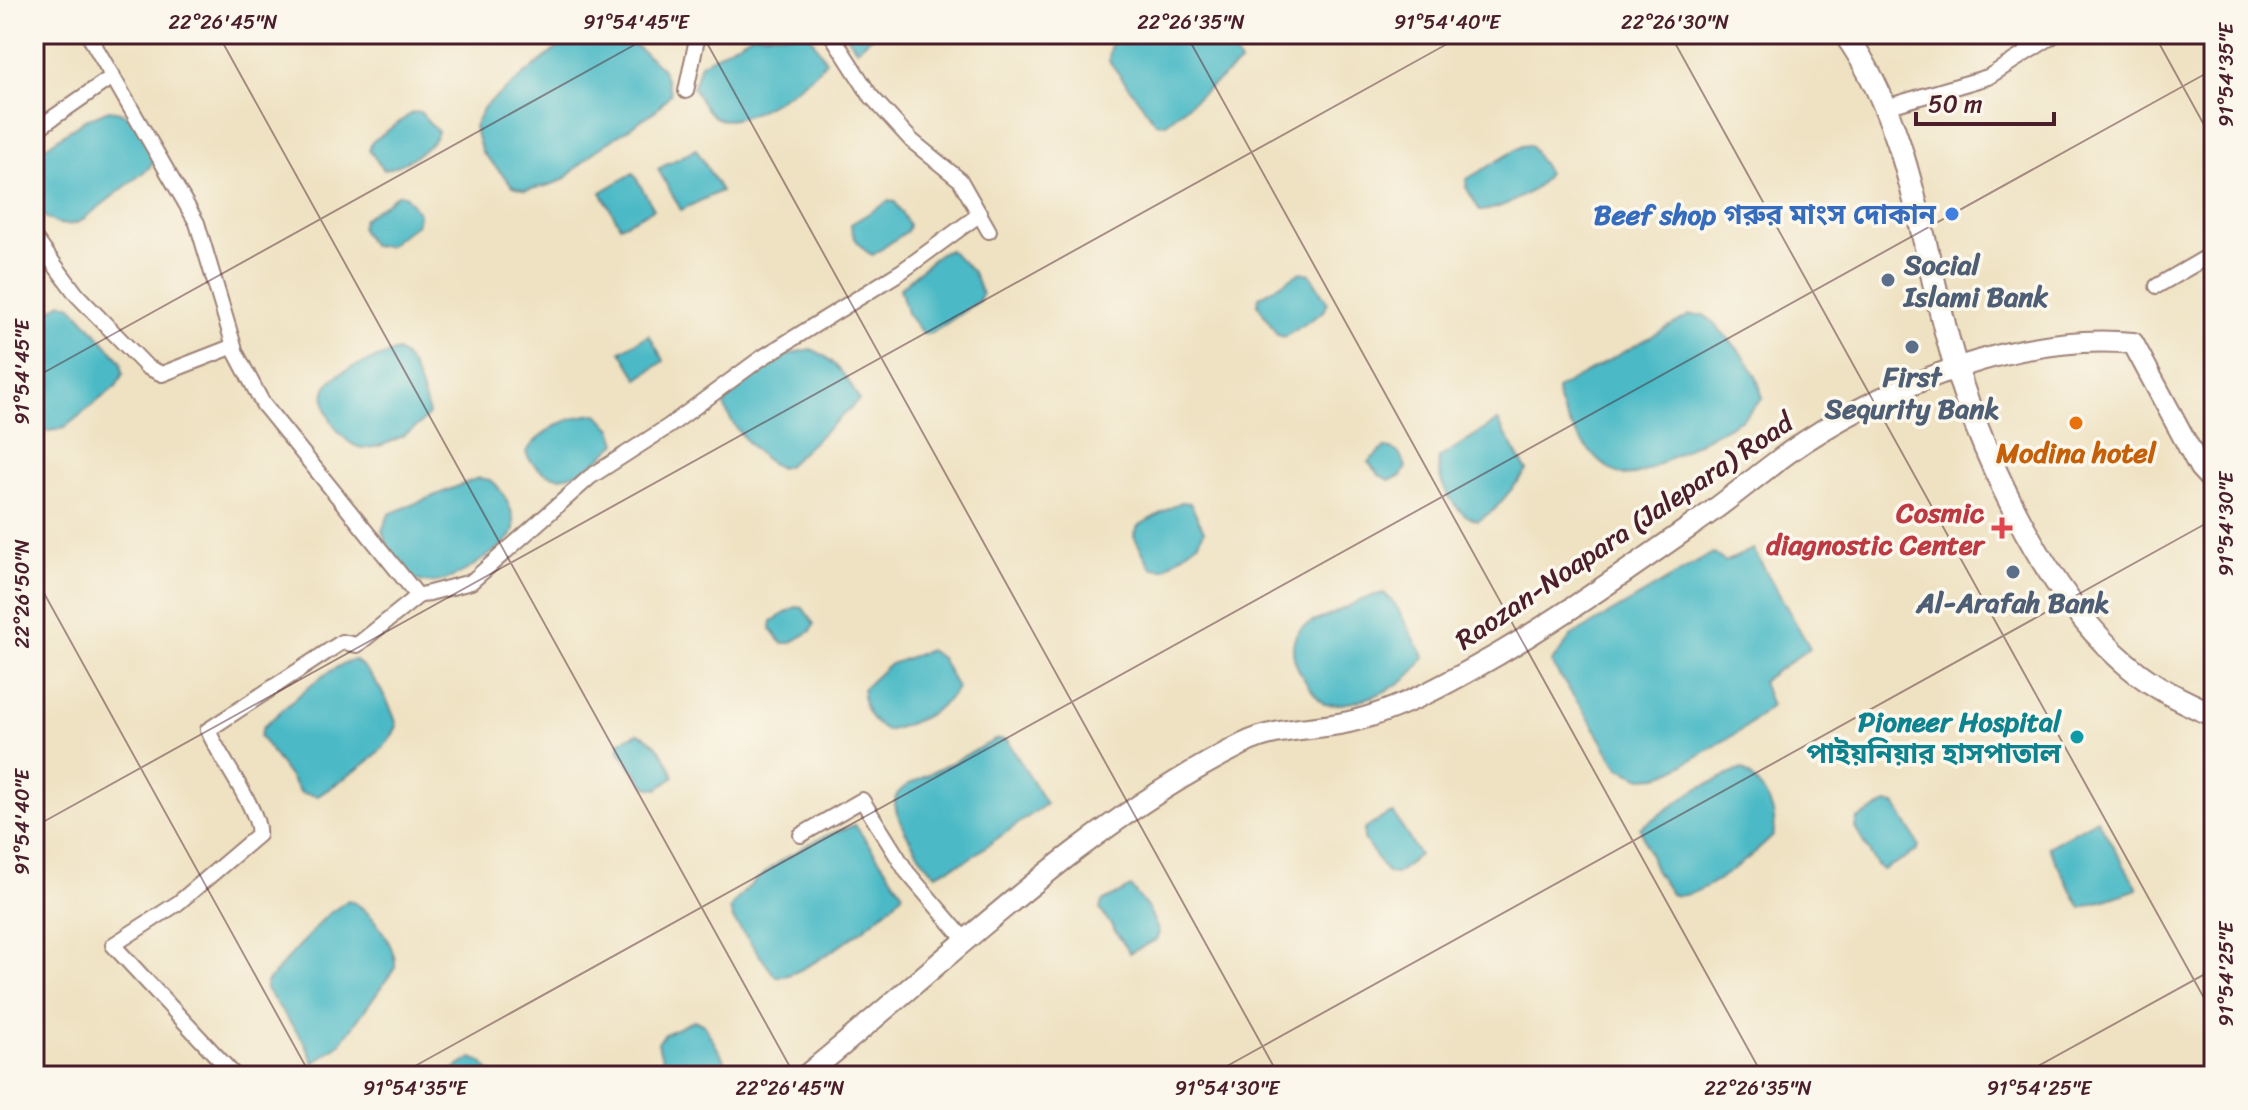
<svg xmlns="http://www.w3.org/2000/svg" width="2248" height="1110" viewBox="0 0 2248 1110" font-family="Sriracha,'Noto Sans Bengali',sans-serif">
<rect width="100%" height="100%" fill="#fbf7ec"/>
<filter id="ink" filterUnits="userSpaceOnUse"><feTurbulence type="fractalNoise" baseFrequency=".0125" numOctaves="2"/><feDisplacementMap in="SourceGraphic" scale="16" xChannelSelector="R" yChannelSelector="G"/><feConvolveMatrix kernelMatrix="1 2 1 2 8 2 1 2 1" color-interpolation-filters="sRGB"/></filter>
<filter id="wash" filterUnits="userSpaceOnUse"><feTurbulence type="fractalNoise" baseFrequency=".006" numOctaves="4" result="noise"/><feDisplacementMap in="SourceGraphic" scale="32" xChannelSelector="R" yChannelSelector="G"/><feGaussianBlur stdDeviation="1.8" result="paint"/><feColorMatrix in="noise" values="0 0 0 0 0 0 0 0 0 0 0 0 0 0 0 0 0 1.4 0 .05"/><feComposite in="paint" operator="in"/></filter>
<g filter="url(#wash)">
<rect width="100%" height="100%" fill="#efe2c2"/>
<g fill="#4cbac6" stroke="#4b6c78" stroke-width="2">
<path d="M575,34H622L662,68L671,93L656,110L594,152L563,180L546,186L525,190L513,186L482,152L474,127L484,107Z"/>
<path d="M753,34H809L826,61C811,82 743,129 717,118C706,113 699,97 693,88L701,64Z"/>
<path d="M844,34H875L857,49Z"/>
<path d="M1124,34H1224L1240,63L1165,124L1156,123L1109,61L1110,47Z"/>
<path d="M109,110C137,112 144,136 155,159L149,168L81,221C62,230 48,221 34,208V155L83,121Z"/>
<path d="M420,112L438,132C431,150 402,166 384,170L369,150L372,142L412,113Z"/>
<path d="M1530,145L1548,173C1538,192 1502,209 1480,211L1466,187L1467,179L1522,146Z"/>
<path d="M696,149L721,191L681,210L658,169Z"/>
<path d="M633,173L654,209L620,226L601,192Z"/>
<path d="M397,195H405L419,213L417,224L387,246H372L361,229L363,219Z"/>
<path d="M889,201L895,202L909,225L907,231L873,255C862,251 851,236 851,224Z"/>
<path d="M950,250L973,272L982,294L979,301L932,333L923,334L907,313L900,288L940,253Z"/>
<path d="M1301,272L1310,274L1327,302L1324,311L1285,337L1277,335L1258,305L1259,297Z"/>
<path d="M61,303L72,306L99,336L121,361L123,374L116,386L64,428L34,434V321Z"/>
<path d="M1690,315H1704C1727,336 1760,367 1762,399L1742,419L1648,470C1640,474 1632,477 1623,475C1597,469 1557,415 1557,389Z"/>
<path d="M649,335L664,361L638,379L621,351Z"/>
<path d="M811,349C834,358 848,378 859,400L787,466L780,468C759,459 731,426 724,405C731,377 784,353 811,349Z"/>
<path d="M397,351C415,360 423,396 429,414C418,430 385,448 365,448C342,448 312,401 330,382C344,366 378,359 397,351Z"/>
<path d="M598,414L612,429L617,443C596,463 564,492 537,467C531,461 528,459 526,452C543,429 570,415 598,414Z"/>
<path d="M1498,421L1527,471L1494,510L1478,521C1456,515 1435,481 1439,458Z"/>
<path d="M1384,448C1398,449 1401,455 1406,467L1401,476L1389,480L1379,475L1368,462Z"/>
<path d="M478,478C479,478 490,480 490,480C503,487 520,522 512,535C503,548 485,557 473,566C424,598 401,583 382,531L389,514Z"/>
<path d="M1181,502L1190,503L1204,531L1199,542L1164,569L1151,568L1134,536L1138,526Z"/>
<path d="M1753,549L1810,648L1762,681L1771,706L1742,730L1674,770L1657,777L1641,778L1620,768L1613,760L1593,725L1551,663L1572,636L1713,553L1725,562Z"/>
<path d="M1384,593L1396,606L1424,656C1413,686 1355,708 1324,704C1308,688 1282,655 1298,632C1306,622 1320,620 1331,615C1349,606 1364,597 1384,593Z"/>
<path d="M796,607L803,608L814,624L811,631L790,643H782L771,629L772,621Z"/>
<path d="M929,650L941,658L957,688C942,712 914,723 887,731C871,723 862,707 863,689L888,665Z"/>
<path d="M355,660C373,673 391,704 397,726C384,757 345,777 318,796L301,793L260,736L263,727C287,707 325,667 355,660Z"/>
<path d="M638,733C655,738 669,760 674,777L658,789L647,787L619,751V742Z"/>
<path d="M997,739L1007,740L1046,804L967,860L936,874C922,863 895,819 895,801C896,793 900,791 906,786Z"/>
<path d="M1742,769C1761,783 1780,811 1773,836C1756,853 1694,905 1671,894L1655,870L1640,828L1697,789Z"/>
<path d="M1887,803L1895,804L1919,845L1917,851L1883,870L1877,865L1855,828L1857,819Z"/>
<path d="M1389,814H1394L1419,855L1396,874L1387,873L1364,839V829Z"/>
<path d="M2097,819L2138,889L2081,908L2048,847Z"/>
<path d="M855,825L903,893C889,913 796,983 775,976L733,919L730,908C759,870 810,839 855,825Z"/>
<path d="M1131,887L1149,910L1159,933L1156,940L1130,953L1100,909L1102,902Z"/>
<path d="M348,900C369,906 397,946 395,968L340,1044L314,1063L305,1043L266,989V983L326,916Z"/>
<path d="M694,1020L704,1025L729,1068L725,1076H673C666,1065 659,1055 658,1042L665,1034Z"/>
<path d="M472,1058L482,1062L492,1076H443Z"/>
</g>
</g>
<g filter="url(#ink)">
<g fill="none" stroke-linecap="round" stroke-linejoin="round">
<g stroke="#9c8076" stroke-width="18">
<g id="minor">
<path d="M88,34L197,223L236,353L263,404L418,596"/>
<path d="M831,34L870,95L912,141L960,180L989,231"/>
<path d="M686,91L697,39L705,34"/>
<path d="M1886,107L1988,77L2056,34"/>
<path d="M34,131L113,76"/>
<path d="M34,237L77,295L147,367L162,374L234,346"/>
<path d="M2157,286L2214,253"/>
<path d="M801,835L862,800L907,872L965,940"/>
<path d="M235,1076L113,945L178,903L258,835C263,815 217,754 208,730L342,642L357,645L418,596L471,582L590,477L669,426L760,359L902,271L980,214"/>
</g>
</g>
<g stroke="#9c8076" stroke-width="24">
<path id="secondary" d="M805,1076C948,961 1078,827 1243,744C1276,727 1314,730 1349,722C1401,710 1452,681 1497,655C1568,613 1637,564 1704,517C1738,493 1769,465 1804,442C1894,383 2024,332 2133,343L2200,468L2214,483"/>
</g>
<g stroke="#9c8076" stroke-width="26">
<path id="primary" d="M1845,34C1908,121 1920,234 1947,336C1975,442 2044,596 2130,667C2155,688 2184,702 2214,715"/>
</g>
<use href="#minor" stroke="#fff" stroke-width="14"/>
<use href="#secondary" stroke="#fff" stroke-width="20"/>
<use href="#primary" stroke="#fff" stroke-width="22"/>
</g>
</g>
<path fill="none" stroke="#4a1f2b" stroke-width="2" stroke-opacity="0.45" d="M218,34L795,1076M702,34L1279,1076M1186,34L1763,1076M1670,34L2214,1016M2154,34L2214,143M34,378L654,34M34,575L311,1076M34,827L1465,34M397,1076L2214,69M1209,1076L2214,519M2020,1076L2214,969"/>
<circle fill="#3f7fe0" stroke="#fbf7ec" stroke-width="3" cx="1952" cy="214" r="8"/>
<g fill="#5c6f8a" stroke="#fbf7ec" stroke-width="3">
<circle cx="1888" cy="280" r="8"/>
<circle cx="1912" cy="347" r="8"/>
<circle cx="2013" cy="572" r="8"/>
</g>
<circle fill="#e8710a" stroke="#fbf7ec" stroke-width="3" cx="2076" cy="423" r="8"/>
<path fill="#e0444e" stroke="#fbf7ec" stroke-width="3" d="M1998 516h8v8h8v8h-8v8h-8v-8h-8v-8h8z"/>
<circle fill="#0f9aa8" stroke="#fbf7ec" stroke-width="3" cx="2077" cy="737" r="8"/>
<g text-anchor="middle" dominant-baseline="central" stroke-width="7" stroke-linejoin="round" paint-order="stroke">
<g font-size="28" font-weight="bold" fill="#366cbe" stroke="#fbf7ec" text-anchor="end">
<text x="1936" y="214">Beef shop গরুর মাংস দোকান</text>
</g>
<g font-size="28" font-weight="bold" fill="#4e5e75" stroke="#fbf7ec">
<text x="1904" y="264" text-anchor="start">Social<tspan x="1904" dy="32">Islami Bank</tspan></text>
<text x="1912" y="376">First<tspan x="1912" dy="32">Sequrity Bank</tspan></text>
<text x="2013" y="602">Al-Arafah Bank</text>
</g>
<g font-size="28" font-weight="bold" fill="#c56008" stroke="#fbf7ec">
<text x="2076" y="452">Modina hotel</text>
</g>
<g font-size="28" font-weight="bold" fill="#be3a42" stroke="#fbf7ec" text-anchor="end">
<text x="1984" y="512">Cosmic<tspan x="1984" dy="32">diagnostic Center</tspan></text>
</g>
<g font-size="28" fill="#4a1f2b" stroke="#fbf7ec">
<text transform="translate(1624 531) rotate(-34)">Raozan-Noapara (Jalepara) Road</text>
</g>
<g font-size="28" font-weight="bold" fill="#0d838f" stroke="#fbf7ec" text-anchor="end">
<text x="2061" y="721">Pioneer Hospital<tspan x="2061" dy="32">পাইয়নিয়ার হাসপাতাল</tspan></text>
</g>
</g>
<rect width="2248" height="1110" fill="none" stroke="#fbf7ec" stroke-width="88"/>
<path d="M1916 112v12h138v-12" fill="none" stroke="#4a1f2b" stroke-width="4"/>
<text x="1928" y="112" font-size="24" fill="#4a1f2b" stroke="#fbf7ec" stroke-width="6" paint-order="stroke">50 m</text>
<rect x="44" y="44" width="2160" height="1022" fill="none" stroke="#4a1f2b" stroke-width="3"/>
<g font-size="20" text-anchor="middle" fill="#4a1f2b">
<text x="223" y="29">22°26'45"N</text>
<text x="636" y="29">91°54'45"E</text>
<text x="1191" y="29">22°26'35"N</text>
<text x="1447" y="29">91°54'40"E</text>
<text x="1675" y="29">22°26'30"N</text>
<text transform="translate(2226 75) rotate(-90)" y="7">91°54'35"E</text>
<text transform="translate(22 372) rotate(-90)" y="7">91°54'45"E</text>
<text transform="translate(2226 524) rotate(-90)" y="7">91°54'30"E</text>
<text transform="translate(22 594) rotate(-90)" y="7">22°26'50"N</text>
<text transform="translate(22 822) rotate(-90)" y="7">91°54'40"E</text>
<text transform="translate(2226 974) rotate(-90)" y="7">91°54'25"E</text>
<text x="415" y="1095">91°54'35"E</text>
<text x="790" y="1095">22°26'45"N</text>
<text x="1227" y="1095">91°54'30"E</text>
<text x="1758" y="1095">22°26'35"N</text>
<text x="2039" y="1095">91°54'25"E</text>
</g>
</svg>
